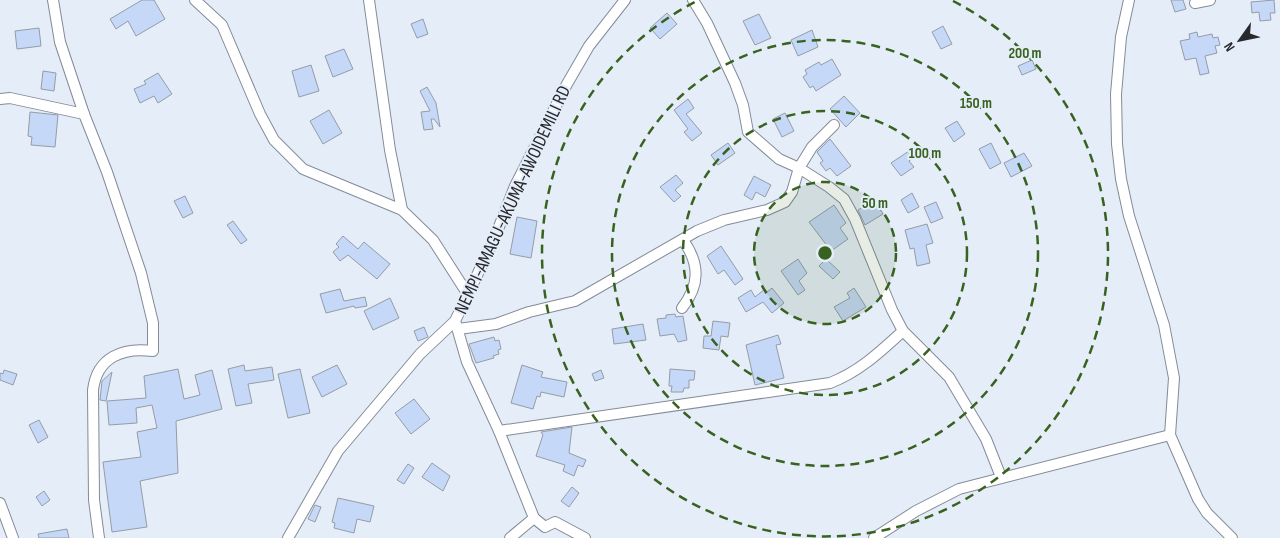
<svg xmlns="http://www.w3.org/2000/svg" width="1280" height="538" viewBox="0 0 1280 538" font-family="'Sofia Sans Condensed',sans-serif">
<rect width="100%" height="100%" fill="#e5edf9"/>
<g fill="#c6d8f7" stroke="#959ca7">
<path d="M142,0H154L165,19L136,36L128,21L116,29L110,19Z"/>
<path d="M1171,0H1183L1186,9L1175,12Z"/>
<path d="M1274,0L1275,13H1270L1271,20L1260,21L1259,12L1252,13L1251,2Z"/>
<path d="M667,13L677,24L660,39L650,28Z"/>
<path d="M759,14L771,38L755,45L743,21Z"/>
<path d="M423,19L428,34L417,38L411,24Z"/>
<path d="M943,26L952,44L941,49L932,32Z"/>
<path d="M39,28L41,46L17,49L15,31Z"/>
<path d="M812,30L818,47L798,56L791,40Z"/>
<path d="M1197,32L1198,37L1212,34L1213,38L1218,37L1220,45L1215,46L1217,53L1205,56L1209,73L1200,75L1196,58L1185,60L1180,41L1190,39L1189,34Z"/>
<path d="M344,49L353,69L333,77L325,56Z"/>
<path d="M832,59L841,75L816,91L813,86L810,88L803,77L807,74L805,70L819,62L821,65Z"/>
<path d="M1032,60L1036,69L1022,75L1018,66Z"/>
<path d="M311,65L319,91L299,97L292,71Z"/>
<path d="M43,71L56,73L54,91L41,89Z"/>
<path d="M158,73L172,94L158,103L154,96L140,103L134,89L146,84L144,81Z"/>
<path d="M427,87L436,103L440,127L434,119H431L433,129L424,130L421,112L430,111L420,91Z"/>
<path d="M844,96L860,113L846,127L830,109Z"/>
<path d="M688,99L694,108L686,114L702,133L692,141L684,132L688,129L674,110Z"/>
<path d="M329,110L342,133L323,144L310,121Z"/>
<path d="M30,112L58,115L55,147L31,145L32,137L28,136Z"/>
<path d="M785,113L794,131L782,137L773,119Z"/>
<path d="M957,121L965,134L954,142L945,128Z"/>
<path d="M830,139L851,166L837,176L830,168L826,171L820,163L823,161L817,152Z"/>
<path d="M728,143L735,153L718,165L711,155Z"/>
<path d="M991,143L1001,163L990,169L979,149Z"/>
<path d="M912,149L917,155L909,161L914,167L901,176L891,163Z"/>
<path d="M1024,153L1032,166L1011,177L1004,163Z"/>
<path d="M676,175L683,183L675,190L681,196L674,202L660,187Z"/>
<path d="M754,176L771,185L765,197L756,192L752,200L744,195Z"/>
<path d="M912,193L919,207L908,213L901,200Z"/>
<path d="M185,196L193,213L183,218L174,201Z"/>
<path d="M875,200L883,214L865,225L858,210Z"/>
<path d="M936,202L943,218L931,223L924,207Z"/>
<path d="M834,205L846,223L840,228L848,239L831,251L809,222Z"/>
<path d="M517,217L537,221L531,258L510,254Z"/>
<path d="M233,221L247,240L241,244L227,225Z"/>
<path d="M927,224L933,243L926,245L930,263L917,266L914,248L910,249L905,230Z"/>
<path d="M343,236L358,249L364,242L390,264L377,279L348,255L340,261L333,252L339,247L336,244Z"/>
<path d="M721,246L743,279L735,285L724,270L718,274L707,256Z"/>
<path d="M798,259L807,273L799,281L805,290L798,295L781,271Z"/>
<path d="M826,259L840,272L833,279L819,266Z"/>
<path d="M772,288L784,303L772,313L763,302L746,312L738,298L751,290L755,297L765,289L767,292Z"/>
<path d="M854,288L866,307L843,321L834,307L850,298L847,293Z"/>
<path d="M340,289L344,301L365,297L367,306L355,308L354,306L326,313L320,294Z"/>
<path d="M390,298L399,318L373,330L364,311Z"/>
<path d="M675,314L676,317L683,316L687,340L678,342L674,334L660,336L657,319L666,318V315Z"/>
<path d="M713,321L730,323L728,337L721,336L719,350L703,348L704,336H711Z"/>
<path d="M643,324L646,340L614,344L612,329Z"/>
<path d="M424,327L428,337L418,341L414,331Z"/>
<path d="M778,335L781,344L776,345L784,378L755,385L746,345Z"/>
<path d="M494,337L495,341L499,340L501,349L498,350L499,354L493,356L494,358L476,363L469,344Z"/>
<path d="M244,365L245,371L272,367L274,380L248,384L252,403L236,406L228,369Z"/>
<path d="M337,365L347,384L322,397L312,377Z"/>
<path d="M522,365L543,372L541,377L567,382L564,397L541,392L540,397L537,396L533,409L511,403Z"/>
<path d="M178,369L184,399L200,395L195,375L212,370L222,409L176,421L178,473L140,481L147,527L112,532L103,462L141,457L137,432L157,428L152,405L136,408L137,423L109,425L107,401L146,398L144,376Z"/>
<path d="M300,369L310,413L288,418L278,374Z"/>
<path d="M670,369L695,371L694,380H689V388H684L683,392H671L672,386H669Z"/>
<path d="M4,370L17,374L13,385L0,380V373L3,374Z"/>
<path d="M601,370L604,378L595,381L592,374Z"/>
<path d="M112,372L106,401L100,400L102,381Z"/>
<path d="M414,399L430,419L411,434L395,413Z"/>
<path d="M39,420L48,437L38,443L29,425Z"/>
<path d="M572,427L569,453L586,460L583,467L578,465L574,476L563,471L565,465L536,456L543,435L541,432Z"/>
<path d="M432,463L450,476L443,491L422,477Z"/>
<path d="M408,464L414,468L404,484L397,480Z"/>
<path d="M572,487L579,493L569,507L561,501Z"/>
<path d="M44,491L50,500L42,506L36,497Z"/>
<path d="M338,498L374,506L370,522L357,519L354,533L334,528L335,523L332,522Z"/>
<path d="M315,505L321,507L315,522L308,519Z"/>
<path d="M67,529L69,538H39L38,534Z"/>
</g>
<g fill="none" stroke-linecap="round" stroke-linejoin="round">
<g stroke="#848b96" stroke-width="12">
<g id="street">
<path d="M53,0L60,42L84,114L107,172L141,273L153,323V351C123,347 97,357 93,390L94,500L99,538"/>
<path d="M195,0L222,25L260,114L274,140L303,169L402,210L433,240L467,293"/>
<path d="M369,0L390,150L402,210"/>
<path d="M693,0L707,23L735,83L743,105L748,132L779,159L799,168L829,187L844,199L855,219L892,310L903,331L949,377L986,439L1001,477"/>
<path d="M1129,0L1121,37L1116,94L1117,144L1121,179L1129,216L1164,325L1174,378L1170,435L1198,499L1207,513L1232,538"/>
<path d="M1195,3L1210,0"/>
<path d="M0,99L10,98L84,114"/>
<path d="M682,308C700,285 700,264 683,240"/>
<path d="M456,324L467,362L499,431L534,518L545,527L555,522L585,538"/>
<path d="M458,329L496,324L529,312L575,301L697,231L724,220L767,210L785,202L792,192L799,168L812,147L834,125"/>
<path d="M499,431L830,383C859,372 880,352 903,331"/>
<path d="M0,503L13,538"/>
<path d="M288,538L338,451L420,354L455,321L493,242L515,186L567,84L589,46L625,0"/>
<path d="M510,538L534,518"/>
<path d="M874,538L916,511L959,489L1170,435"/>
</g>
</g>
<use href="#street" stroke="#fff" stroke-width="10"/>
</g>
<circle cx="825" cy="253" r="71" fill="#38621f" fill-opacity=".12"/>
<g fill="none" stroke="#38621f" stroke-width="2.5" stroke-dasharray="9 6">
<circle cx="825" cy="253" r="71"/>
<circle cx="825" cy="253" r="142"/>
<circle cx="825" cy="253" r="213"/>
<path d="M953 1A283 283 0 1 1 697 1"/>
</g>
<g text-anchor="middle" dominant-baseline="central" stroke-width="4" stroke-linejoin="round" paint-order="stroke">
<g font-size="19" fill="#26292d" stroke="#e5edf9">
<text transform="translate(513 200) rotate(-65)">NEMPI-AMAGU-AKUMA-AWOIDEMILI RD</text>
</g>
</g>
<circle cx="825" cy="253" r="8" fill="#38621f" stroke="#e5edf9" stroke-width="2.5"/>
<g font-size="15" text-anchor="middle" font-weight="bold" fill="#38621f" stroke="#e5edf9" stroke-width="4" stroke-linejoin="round" paint-order="stroke">
<text x="1025" y="58">200 m</text>
<text x="976" y="108">150 m</text>
<text x="925" y="158">100 m</text>
<text x="875" y="208">50 m</text>
</g>
<g transform="translate(1240 40) rotate(237)" stroke="#e5edf9" stroke-width="4" paint-order="stroke">
<path d="M0-4L9 19L0 12L-9 19Z" fill="#26292d"/>
<text y="-8" font-size="14" font-weight="bold" text-anchor="middle" fill="#26292d">N</text>
</g>
</svg>
